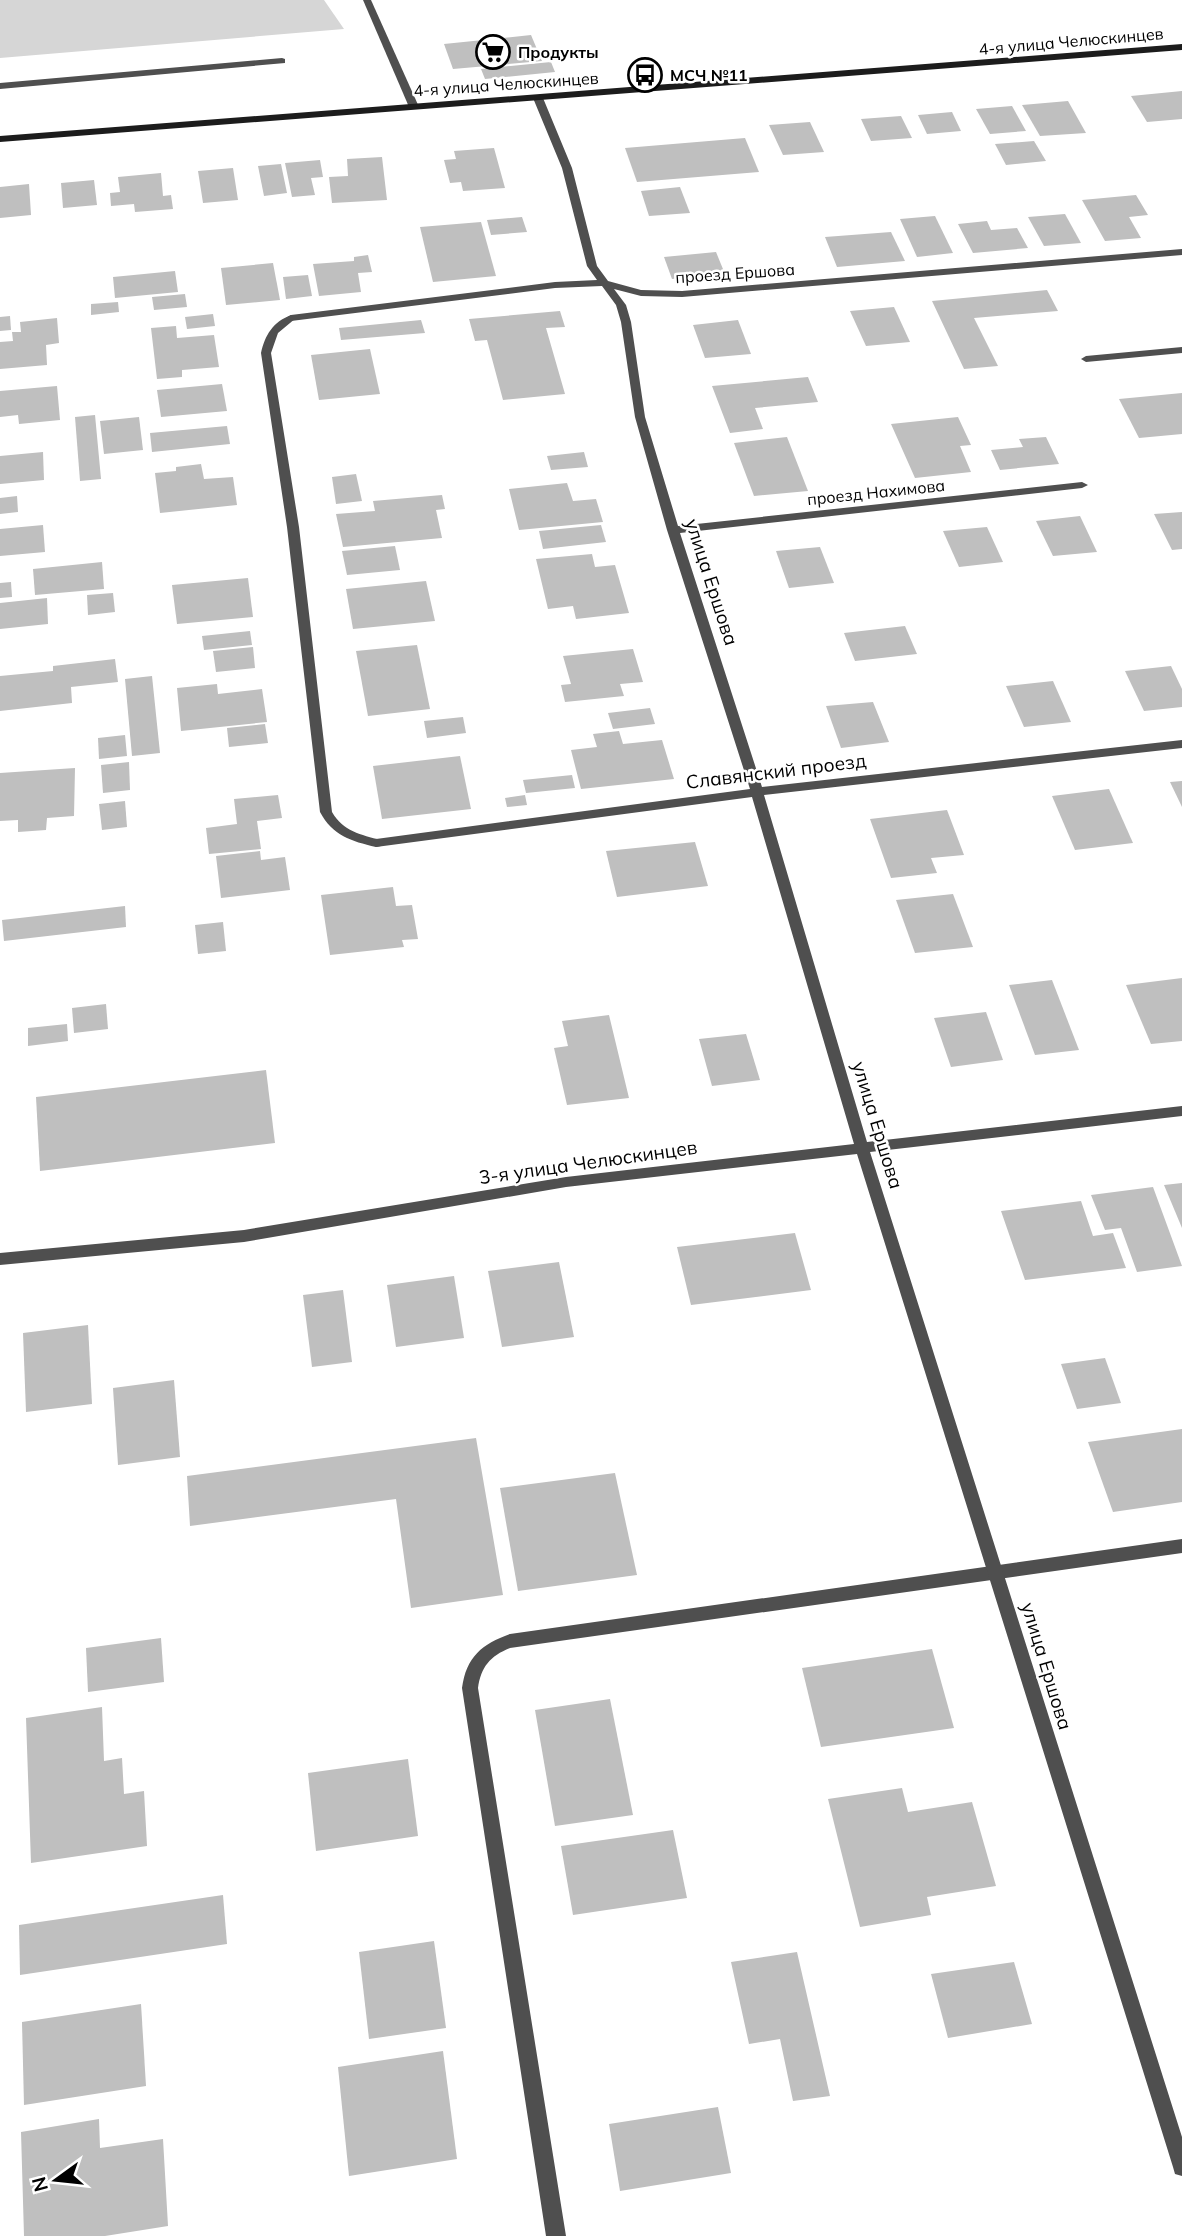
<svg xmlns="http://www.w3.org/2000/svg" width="1182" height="2236" viewBox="0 0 1182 2236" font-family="Mulish,sans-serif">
<rect width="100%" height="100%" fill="#fff"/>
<path fill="#d6d6d6" d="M0,0H324L344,29L0,58Z"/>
<g fill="#bfbfbf">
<path d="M531,35L542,61L453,69L444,44Z"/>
<path d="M551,62L555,72L485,79L481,69Z"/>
<path d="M1182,91V119L1147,122L1131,96Z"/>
<path d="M1068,101L1086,133L1040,136L1022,105Z"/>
<path d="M1012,106L1026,131L990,134L976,109Z"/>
<path d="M952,112L961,131L927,134L918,115Z"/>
<path d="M901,116L912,138L871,141L861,119Z"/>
<path d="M810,122L824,152L783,155L769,125Z"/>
<path d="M745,138L759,172L637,182L625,148Z"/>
<path d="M1034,141L1046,161L1006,165L995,144Z"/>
<path d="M494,148L505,188L463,191L461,182L450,183L444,160L456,159L454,151Z"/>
<path d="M382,157L387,200L332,203L329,177L348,176L347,159Z"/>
<path d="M320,160L323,177L311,178L315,195L292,197L285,163Z"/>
<path d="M281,164L287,193L264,196L258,166Z"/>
<path d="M233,168L238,200L203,203L198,171Z"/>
<path d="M161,173L163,196L171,195L173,209L135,212L134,204L111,206L110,193L120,192L118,177Z"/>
<path d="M94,180L97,205L63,208L61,183Z"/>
<path d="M29,184L31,215L0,218V187Z"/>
<path d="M680,187L690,213L649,216L641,191Z"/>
<path d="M1136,195L1148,215L1129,217L1141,238L1105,241L1082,200Z"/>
<path d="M1065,214L1081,243L1044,246L1028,217Z"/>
<path d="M935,216L953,253L917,257L900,219Z"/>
<path d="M522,217L527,232L491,235L487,220Z"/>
<path d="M987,221L991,230L1017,228L1028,248L973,253L958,224Z"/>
<path d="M481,222L496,276L433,282L420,227Z"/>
<path d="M891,232L905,261L837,267L825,237Z"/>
<path d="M716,252L725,274L672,279L664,257Z"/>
<path d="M368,255L372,272L358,273L361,292L319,296L313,264L354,261V257Z"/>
<path d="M273,263L280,300L226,305L221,268Z"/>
<path d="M175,271L178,292L115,298L113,277Z"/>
<path d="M308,275L312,296L286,299L283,277Z"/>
<path d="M1047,290L1058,311L974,318L998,366L964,369L932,301Z"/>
<path d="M185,294L187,307L154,310L152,297Z"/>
<path d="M118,302L119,312L91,315V304Z"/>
<path d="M894,307L910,342L866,346L850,311Z"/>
<path d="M560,311L565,327L546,328L565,394L503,400L487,340L475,341L469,319Z"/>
<path d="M213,314L215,326L187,329L185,317Z"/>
<path d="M10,316L11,330L0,331V317Z"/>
<path d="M57,318L59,343L46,345L47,365L0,369V342L13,341L12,332H21L20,322Z"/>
<path d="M421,320L425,333L341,340L339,328Z"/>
<path d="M738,320L751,354L705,358L693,325Z"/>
<path d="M176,326L177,338L214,335L219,367L182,370V377L157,379L151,328Z"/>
<path d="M370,349L380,394L319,400L311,355Z"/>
<path d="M808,377L818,402L755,408L763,429L730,433L712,386Z"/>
<path d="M222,384L227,411L161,417L157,390Z"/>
<path d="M57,386L60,420L19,424L18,415L0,417V391Z"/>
<path d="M1182,393V434L1139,438L1119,399Z"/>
<path d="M95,415L101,479L80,481L75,417Z"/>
<path d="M139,417L143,450L104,454L100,421Z"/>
<path d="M958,417L971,445L960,446L971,472L915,478L891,424Z"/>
<path d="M227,426L230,444L152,452L150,433Z"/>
<path d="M787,437L808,491L754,496L734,443Z"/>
<path d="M1046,437L1059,464L1000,470L991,450L1023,447L1019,439Z"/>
<path d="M43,452L44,480L0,484V456Z"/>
<path d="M584,452L588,467L551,470L547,456Z"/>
<path d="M201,464L204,479L233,477L237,505L160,513L155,473L176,471V467Z"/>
<path d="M356,474L362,501L336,504L332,477Z"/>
<path d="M567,483L573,501L596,499L603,522L519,530L509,489Z"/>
<path d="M442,495L445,509L436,510L442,538L343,547L336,514L375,511L373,501Z"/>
<path d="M17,496L18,512L0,514V498Z"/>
<path d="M1182,512V549L1172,550L1154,514Z"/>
<path d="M1080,516L1097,552L1053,556L1036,521Z"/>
<path d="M43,525L45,552L0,556V529Z"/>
<path d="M601,525L606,542L543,549L539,531Z"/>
<path d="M987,527L1003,562L959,567L943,531Z"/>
<path d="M395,546L400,570L347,575L342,551Z"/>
<path d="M820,547L834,583L789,588L776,551Z"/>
<path d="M592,554L595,567L615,565L629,613L576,619L573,606L548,609L536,559Z"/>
<path d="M102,562L104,589L35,595L33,569Z"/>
<path d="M248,578L253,617L177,624L172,585Z"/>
<path d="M426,581L435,621L353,629L346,589Z"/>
<path d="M11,582L12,597L0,598V583Z"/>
<path d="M113,593L115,612L88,615L87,595Z"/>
<path d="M47,598L48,624L0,629V603Z"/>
<path d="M905,626L917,654L855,661L844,633Z"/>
<path d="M250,631L252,645L204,650L202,636Z"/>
<path d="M417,645L430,709L368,716L356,651Z"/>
<path d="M253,647L255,668L216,672L213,651Z"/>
<path d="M633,649L643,682L620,684L624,696L565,702L561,685L571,684L563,656Z"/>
<path d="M115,659L118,682L71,687L72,703L0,711V676L53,671V666Z"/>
<path d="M1171,666L1182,689V707L1144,711L1125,671Z"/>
<path d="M152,676L160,753L132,756L125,679Z"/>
<path d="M1053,681L1071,722L1024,727L1006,686Z"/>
<path d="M217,684L218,694L262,689L267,722L181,731L177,688Z"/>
<path d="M873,702L889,742L841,748L826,706Z"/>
<path d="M650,708L655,724L613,729L608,713Z"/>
<path d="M463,717L466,733L427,738L424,721Z"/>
<path d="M265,724L268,743L229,747L227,728Z"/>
<path d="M619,731L623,744L662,740L674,779L581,789L571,750L597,747L593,734Z"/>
<path d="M125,735L127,756L99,759L98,738Z"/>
<path d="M460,756L471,809L382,819L373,766Z"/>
<path d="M129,762L130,790L103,793L101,765Z"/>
<path d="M75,768L74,816L47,818L46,830L18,832V820L0,821V773Z"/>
<path d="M572,775L575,788L526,793L523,780Z"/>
<path d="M1182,781V807L1170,782Z"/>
<path d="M1109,789L1133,843L1075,850L1052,796Z"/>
<path d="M278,795L282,818L257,821L261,849L209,854L206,828L237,824L234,799Z"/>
<path d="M525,795L527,805L507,807L505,798Z"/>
<path d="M125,801L127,827L102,830L99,804Z"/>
<path d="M947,810L964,855L931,858L937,873L891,878L870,819Z"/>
<path d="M695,842L708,886L617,897L606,851Z"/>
<path d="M260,851L261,860L285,857L290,890L221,898L216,856Z"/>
<path d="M393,887L396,906L412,905L418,939L402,940L404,947L330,955L321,895Z"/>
<path d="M953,894L973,947L915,953L896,900Z"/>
<path d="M125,906L126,927L4,941L2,920Z"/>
<path d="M223,922L226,951L198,954L195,925Z"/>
<path d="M1182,978V1041L1151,1044L1126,985Z"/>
<path d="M1052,980L1079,1050L1035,1055L1009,985Z"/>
<path d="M106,1004L108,1029L74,1033L72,1008Z"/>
<path d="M986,1012L1003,1060L951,1067L934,1018Z"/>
<path d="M609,1015L629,1098L567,1105L554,1048L568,1046L562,1021Z"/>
<path d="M67,1024L68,1041L28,1046V1028Z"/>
<path d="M746,1034L760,1080L712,1086L699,1039Z"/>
<path d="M266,1070L275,1143L40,1171L36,1097Z"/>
<path d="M1182,1183V1228L1164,1185Z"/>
<path d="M1153,1187L1182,1266L1137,1272L1121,1228L1105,1230L1091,1195Z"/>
<path d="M1081,1201L1093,1236L1113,1233L1126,1268L1025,1280L1001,1211Z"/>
<path d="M795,1233L811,1290L691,1305L677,1247Z"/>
<path d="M559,1262L574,1337L502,1347L488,1271Z"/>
<path d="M454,1276L464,1338L396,1347L387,1285Z"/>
<path d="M343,1290L352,1362L312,1367L303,1295Z"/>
<path d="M88,1325L92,1404L26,1412L23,1333Z"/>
<path d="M1105,1358L1121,1403L1077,1409L1061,1364Z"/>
<path d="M174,1380L180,1457L118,1465L113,1388Z"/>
<path d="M1182,1429V1502L1113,1512L1088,1442Z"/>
<path d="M476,1438L503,1595L411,1608L396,1499L190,1526L187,1476Z"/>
<path d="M615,1473L637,1575L518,1591L500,1488Z"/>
<path d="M161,1638L164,1682L88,1692L86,1648Z"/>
<path d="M932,1649L954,1728L821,1747L802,1668Z"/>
<path d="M610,1699L633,1815L555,1826L535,1710Z"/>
<path d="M102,1707L104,1761L122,1758L124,1794L144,1791L147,1846L31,1863L26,1718Z"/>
<path d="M408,1759L418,1836L316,1851L308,1773Z"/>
<path d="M902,1788L908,1812L972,1802L996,1886L927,1897L931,1915L860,1927L828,1799Z"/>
<path d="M673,1830L687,1898L573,1915L561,1846Z"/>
<path d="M223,1895L227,1944L20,1975L19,1925Z"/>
<path d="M434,1941L446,2028L369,2039L359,1952Z"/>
<path d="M797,1952L830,2096L793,2101L780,2039L749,2044L731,1962Z"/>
<path d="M1014,1962L1032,2024L948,2038L931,1974Z"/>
<path d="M141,2004L146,2086L24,2105L22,2022Z"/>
<path d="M443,2051L457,2159L349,2176L338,2067Z"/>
<path d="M718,2107L731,2173L620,2191L609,2124Z"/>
<path d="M99,2119L100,2148L163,2139L168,2226L105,2236H24L21,2132Z"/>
</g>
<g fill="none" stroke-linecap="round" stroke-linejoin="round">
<g fill="#4f4f4f" fill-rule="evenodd">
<path d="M363,0H371L419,107L417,109L409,107Z"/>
<path d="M282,58L285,59V63L0,89V83Z"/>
<path d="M291,315L296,318L278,333L271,353L299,527L332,812C343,831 361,835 381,840L382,843L381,846L376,847C351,841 333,836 320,812L287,527L261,353C265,335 273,322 291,315Z"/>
<path d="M1182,347V353L1086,362L1081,359L1086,356Z"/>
<path d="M1182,1539V1553L510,1648C490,1656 481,1667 478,1688L566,2236H546L462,1688C466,1657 482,1644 510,1634Z"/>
</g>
<path fill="#4f4f4f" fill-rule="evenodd" d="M538,95L543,98L572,168L597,266L608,281L641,290L682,291L1182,249V255L682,297L641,296L614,289L626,305L631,322L645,417L678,526L1082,482L1088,485L1082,488L680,533L762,787L1182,740V748L764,795L867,1142L1182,1106V1116L870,1152L1182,2137V2176L1175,2174L1173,2167L857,1154L566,1187L244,1242L0,1265V1253L244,1230L566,1177L854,1144L752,797L376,847L370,843L376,839L750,789L667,530L635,417L621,322L616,305L602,286L555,288L291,321L286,318L291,315L555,282L597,280L587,266L562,168L533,98Z"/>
<path fill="#1c1c1c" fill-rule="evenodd" d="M1182,44V50L0,142V136Z"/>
</g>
<defs>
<g id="supermarket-ring" transform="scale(1.75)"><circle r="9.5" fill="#fff" stroke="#000" stroke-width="1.5"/><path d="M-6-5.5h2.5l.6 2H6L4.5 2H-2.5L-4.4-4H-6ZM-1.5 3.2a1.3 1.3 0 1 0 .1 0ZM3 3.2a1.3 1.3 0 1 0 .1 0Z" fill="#000"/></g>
<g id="bus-ring" transform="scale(1.75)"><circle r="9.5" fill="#fff" stroke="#000" stroke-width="1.5"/><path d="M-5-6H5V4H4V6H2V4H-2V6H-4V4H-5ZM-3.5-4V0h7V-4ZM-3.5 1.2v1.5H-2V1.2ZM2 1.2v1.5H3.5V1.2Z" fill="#000"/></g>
</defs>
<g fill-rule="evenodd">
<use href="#supermarket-ring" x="493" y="52"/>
<use href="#bus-ring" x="645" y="75"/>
</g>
<g text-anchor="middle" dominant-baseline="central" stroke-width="5" stroke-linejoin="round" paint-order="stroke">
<g font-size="16" fill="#000" stroke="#fff">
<text transform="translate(1071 41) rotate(-5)">4-я улица Челюскинцев</text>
<text transform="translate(506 84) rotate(-4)">4-я улица Челюскинцев</text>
<text transform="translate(735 273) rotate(-4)">проезд Ершова</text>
<text transform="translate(876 492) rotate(-6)">проезд Нахимова</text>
</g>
<g font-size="16" font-weight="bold" fill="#000" stroke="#fff" text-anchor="start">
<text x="518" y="52">Продукты</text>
<text x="670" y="75">МСЧ №11</text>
</g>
<g font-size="19" fill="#000" stroke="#fff">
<text transform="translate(712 582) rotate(72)">улица Ершова</text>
<text transform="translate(776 771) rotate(-7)">Славянский проезд</text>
<text transform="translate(878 1125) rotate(73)">улица Ершова</text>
<text transform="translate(588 1162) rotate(-8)">3-я улица Челюскинцев</text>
<text transform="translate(1047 1666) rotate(73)">улица Ершова</text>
</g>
</g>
<g transform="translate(56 2180) rotate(255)" stroke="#ffffff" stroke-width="5" paint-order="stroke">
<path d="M0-5L12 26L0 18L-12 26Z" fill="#000000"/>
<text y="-10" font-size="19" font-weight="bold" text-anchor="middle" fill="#000000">N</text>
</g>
</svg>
